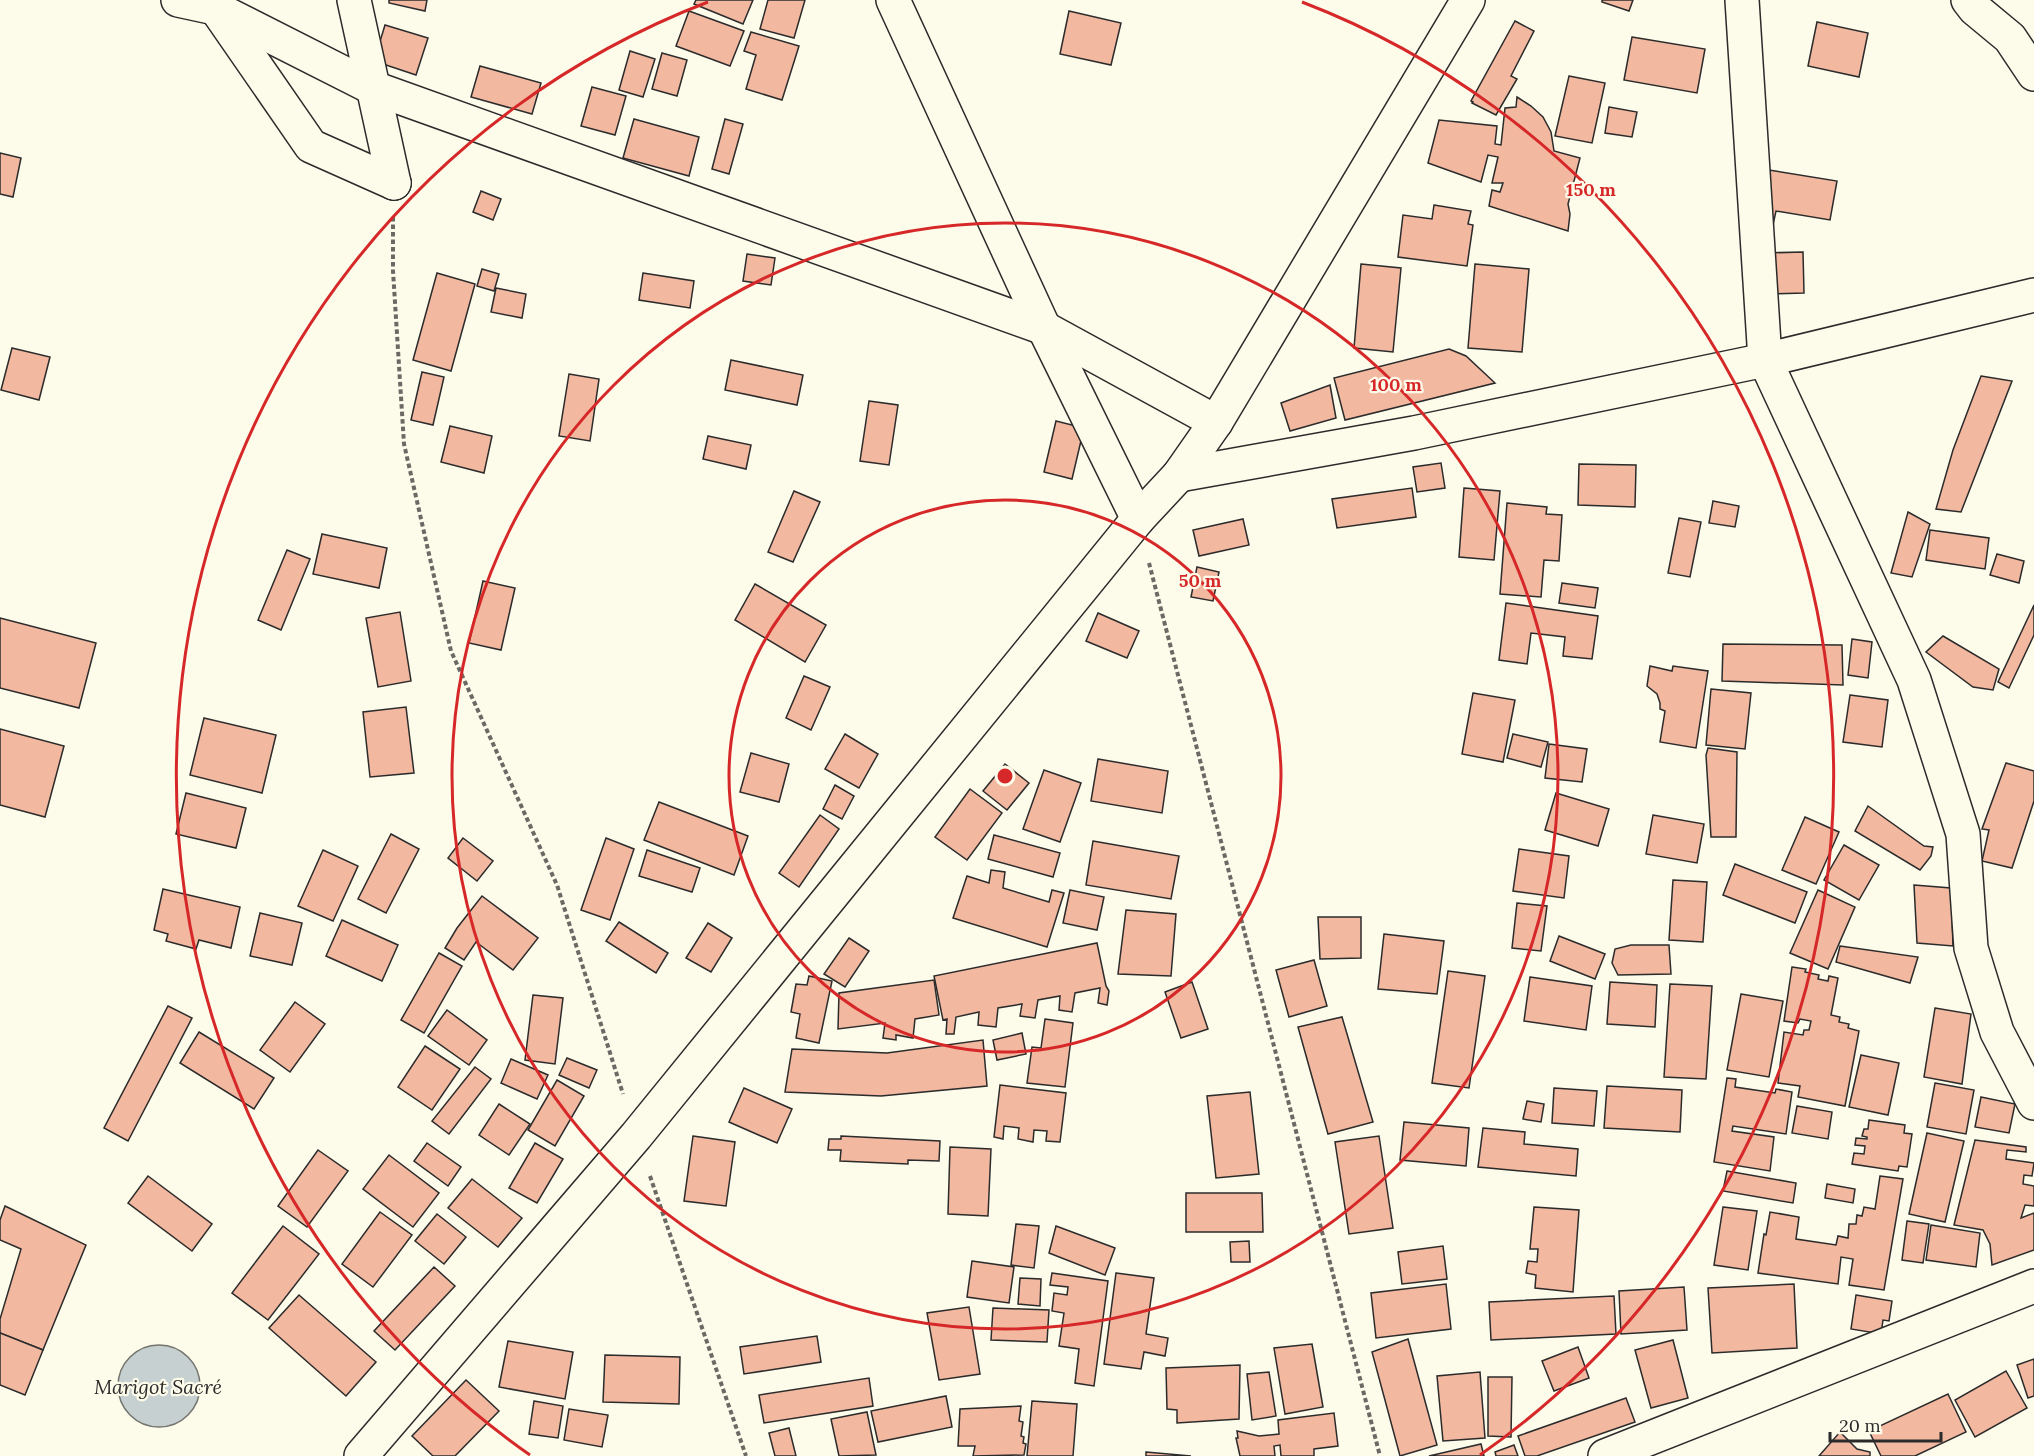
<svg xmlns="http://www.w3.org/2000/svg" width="2034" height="1456" viewBox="0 0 2034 1456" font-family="Lora,serif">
<rect width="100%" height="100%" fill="#fdfbea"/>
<circle fill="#c7d0d0" stroke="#74746e" stroke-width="1.5" cx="159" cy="1386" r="41"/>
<g fill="#f2b8a0" stroke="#2b2b2b" stroke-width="1.5">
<path d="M389,0H427L425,11L389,3Z"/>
<path d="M696,0H753L743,24L694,4Z"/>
<path d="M768,0H805L794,38L760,29Z"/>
<path d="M1602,0H1633L1629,11L1602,2Z"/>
<path d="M689,11L744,31L730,66L676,46Z"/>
<path d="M1069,11L1121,23L1111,65L1060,54Z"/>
<path d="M1515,21L1534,31L1511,76L1517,79L1496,115L1472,103L1473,102L1471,101Z"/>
<path d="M1817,22L1868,33L1859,77L1808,66Z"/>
<path d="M385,25L428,38L416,75L374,61Z"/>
<path d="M751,32L799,46L782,100L746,89L756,55L744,51Z"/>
<path d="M1632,37L1705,49L1697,93L1624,80Z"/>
<path d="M630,51L655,59L643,97L619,90Z"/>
<path d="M662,53L687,60L677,96L652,89Z"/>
<path d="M480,66L541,83L532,114L471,97Z"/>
<path d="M1569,76L1605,83L1592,143L1555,136Z"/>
<path d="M592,87L626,96L615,135L581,126Z"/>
<path d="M1517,97L1531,106L1543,117L1551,132L1554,151L1580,158L1568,204L1570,214L1568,231L1489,206L1492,190L1500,192L1503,183H1492L1498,157L1488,155L1481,182L1428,163L1439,120L1497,126L1495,144L1501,145L1505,108L1516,107Z"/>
<path d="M1609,107L1637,112L1632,137L1605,133Z"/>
<path d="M634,119L699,137L689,176L623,158Z"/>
<path d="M725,119L743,124L729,174L712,169Z"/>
<path d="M0,153L21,158L13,197L0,194Z"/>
<path d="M1769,170L1837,181L1830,220L1776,211L1773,225Z"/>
<path d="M481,191L501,199L493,220L473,212Z"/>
<path d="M1434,205L1471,211L1468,224L1473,225L1467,266L1398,257L1403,215L1432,219Z"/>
<path d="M1803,252L1804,293L1764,294L1763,253Z"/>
<path d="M747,254L775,258L771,285L743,281Z"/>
<path d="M1361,264L1401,268L1393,352L1354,348Z"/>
<path d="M1475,264L1529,269L1522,352L1468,348Z"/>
<path d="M482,269L499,274L494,291L477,286Z"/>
<path d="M437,273L475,284L451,371L413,360Z"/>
<path d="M643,273L694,281L690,308L639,300Z"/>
<path d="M496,288L526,294L522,318L491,312Z"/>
<path d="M12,348L50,357L39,400L1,390Z"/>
<path d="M1449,349L1466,356L1495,383L1345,420L1334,378Z"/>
<path d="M731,360L803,375L797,405L725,390Z"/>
<path d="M422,372L444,377L433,425L411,420Z"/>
<path d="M569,374L599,379L590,441L559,436Z"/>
<path d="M1981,376L2012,381L1961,512L1936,509L1953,450Z"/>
<path d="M1330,385L1336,418L1290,431L1281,403Z"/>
<path d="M869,401L898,405L889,465L860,461Z"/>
<path d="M1056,421L1084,428L1072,479L1044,472Z"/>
<path d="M450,426L492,436L484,473L441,462Z"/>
<path d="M708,436L751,445L746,469L703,459Z"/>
<path d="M1441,463L1445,488L1417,492L1413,467Z"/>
<path d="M1579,464L1636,465L1635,507L1578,505Z"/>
<path d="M1412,488L1416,517L1337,528L1332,499Z"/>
<path d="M1464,488L1500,491L1494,560L1459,557Z"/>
<path d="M794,491L820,502L793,562L768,552Z"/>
<path d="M1713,501L1739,506L1735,527L1709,523Z"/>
<path d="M1507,503L1547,507L1546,514L1562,515L1559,561L1544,560L1541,597L1500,594Z"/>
<path d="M1908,512L1930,524L1912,577L1891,573Z"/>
<path d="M1679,518L1701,522L1690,577L1668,573Z"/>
<path d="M1243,519L1249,545L1199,556L1193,530Z"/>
<path d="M1930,530L1989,538L1985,569L1926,560Z"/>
<path d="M322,534L387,548L379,588L313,574Z"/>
<path d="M287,550L310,559L281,630L258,620Z"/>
<path d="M1997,554L2024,561L2019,583L1990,575Z"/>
<path d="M1197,567L1219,572L1213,601L1191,597Z"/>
<path d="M483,581L515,588L501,650L469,643Z"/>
<path d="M1562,583L1598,588L1595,608L1559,603Z"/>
<path d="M755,584L826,625L805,662L735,620Z"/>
<path d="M1506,603L1598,616L1592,659L1563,656L1565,637L1531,633L1527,664L1499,660Z"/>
<path d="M2034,605V635L2009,688L1998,682Z"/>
<path d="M400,612L411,681L378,687L366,618Z"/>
<path d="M1098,613L1139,631L1127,658L1086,641Z"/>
<path d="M0,618L96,643L79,708L0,688Z"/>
<path d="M1943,636L1999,669L1993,690L1973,687L1926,652Z"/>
<path d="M1852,639L1872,642L1868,678L1848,675Z"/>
<path d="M1723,644L1842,645L1843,685L1722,681Z"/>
<path d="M1650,666L1672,671L1673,666L1708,671L1696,748L1660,742L1665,711L1660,709V703L1657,694L1647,686Z"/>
<path d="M804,676L830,687L811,730L786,718Z"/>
<path d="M1711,689L1751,693L1745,749L1706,745Z"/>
<path d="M1473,693L1515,700L1503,762L1462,754Z"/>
<path d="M1850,695L1888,700L1882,747L1843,742Z"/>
<path d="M406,707L414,773L370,777L363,712Z"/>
<path d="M204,718L276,735L262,793L190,775Z"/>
<path d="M0,729L64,746L45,817L0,805Z"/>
<path d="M845,734L878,754L859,788L825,769Z"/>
<path d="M1513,734L1548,742L1541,767L1507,758Z"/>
<path d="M1549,744L1587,749L1582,782L1545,778Z"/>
<path d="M1708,748L1737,752L1736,837H1711L1706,755Z"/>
<path d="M751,753L789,764L779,802L740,792Z"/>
<path d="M1098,759L1168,771L1162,813L1091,801Z"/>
<path d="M2006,763L2034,771V801L2012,868L1982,861L1989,830L1982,829Z"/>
<path d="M1005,764L1029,783L1007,810L983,791Z"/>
<path d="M1044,770L1081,783L1060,842L1023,829Z"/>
<path d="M835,785L854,796L842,819L823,809Z"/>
<path d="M970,789L1002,813L967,860L935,837Z"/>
<path d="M186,793L246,808L236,848L176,834Z"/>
<path d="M1556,793L1609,809L1598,846L1545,830Z"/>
<path d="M659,802L748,836L734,875L644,840Z"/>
<path d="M1868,806L1924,846L1933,847L1931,856L1920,870L1855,831Z"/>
<path d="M820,815L839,829L799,887L779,873Z"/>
<path d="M1653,815L1704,824L1697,863L1646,854Z"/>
<path d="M1805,817L1839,832L1816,884L1782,870Z"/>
<path d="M391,834L419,849L386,913L358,899Z"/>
<path d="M994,835L1060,853L1053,877L988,859Z"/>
<path d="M463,838L493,861L477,881L448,858Z"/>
<path d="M606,838L634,849L610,920L581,910Z"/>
<path d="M1093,841L1179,856L1171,899L1086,885Z"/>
<path d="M1844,845L1879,865L1859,900L1824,880Z"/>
<path d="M1519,849L1569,856L1564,898L1513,891Z"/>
<path d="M323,850L358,866L333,921L298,906Z"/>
<path d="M647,850L700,868L692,892L639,876Z"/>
<path d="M1735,864L1807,892L1795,923L1723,895Z"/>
<path d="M991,870L1005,872L1003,888L1049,902L1052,890L1064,893L1047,947L953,918L967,876L989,883Z"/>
<path d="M1673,880L1707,882L1703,942L1669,940Z"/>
<path d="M1914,885L1951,888L1953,946L1917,943Z"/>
<path d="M163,889L240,907L231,948L199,940L196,949L166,941L168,934L154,930Z"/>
<path d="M1070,890L1104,897L1097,930L1063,923Z"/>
<path d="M1818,890L1855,907L1828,969L1790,953Z"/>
<path d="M482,896L538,938L513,970L476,942L464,960L445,948L457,928Z"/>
<path d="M1517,903L1547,906L1541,951L1512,948Z"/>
<path d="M1126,910L1176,914L1171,976L1118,974Z"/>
<path d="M260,913L302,923L292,965L250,956Z"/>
<path d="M1318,917H1361V958L1320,959Z"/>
<path d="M342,920L398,945L382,981L326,956Z"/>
<path d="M619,922L668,953L656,973L606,941Z"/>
<path d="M708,923L732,938L711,972L686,958Z"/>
<path d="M1384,934L1444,941L1437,994L1378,989Z"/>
<path d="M1559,936L1605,954L1595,979L1550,961Z"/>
<path d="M849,938L869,951L845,987L824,974Z"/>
<path d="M1097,943L1106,986L1109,991L1107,1005L1098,1003L1100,988L1075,993L1072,1012L1059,1010L1060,996L1038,1000L1035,1018L1020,1016L1022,1004L998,1008L996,1027L978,1025L979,1012L956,1017L954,1034H946L947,1019L943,1020L934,976Z"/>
<path d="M1631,945H1669L1671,974L1618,975L1612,963L1615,949Z"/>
<path d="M1840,946L1918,957L1910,983L1836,962Z"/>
<path d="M439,953L462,966L424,1033L401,1020Z"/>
<path d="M1314,960L1327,1006L1289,1017L1276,970Z"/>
<path d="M1792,967L1806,969L1805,972L1819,975L1818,979L1828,981L1829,976L1838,978L1831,1015L1840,1017L1839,1022L1849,1024L1848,1028L1859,1031L1845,1106L1798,1097L1800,1086L1778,1083L1784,1032L1803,1035L1804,1030H1809L1811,1021L1800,1019L1798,1023L1784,1021Z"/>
<path d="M1448,971L1485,976L1469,1088L1432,1083Z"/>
<path d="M809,976L832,981L819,1043L796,1038L800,1014L791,1012L796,984L807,985Z"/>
<path d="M1530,977L1592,986L1586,1030L1524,1021Z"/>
<path d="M934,980L939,1015L915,1019L913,1038L896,1035V1040L883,1038L885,1023L838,1029L839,993Z"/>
<path d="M1192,982L1208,1029L1181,1038L1165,992Z"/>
<path d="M1610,982L1657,985L1655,1027L1607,1024Z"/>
<path d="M1670,984L1712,986L1706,1079L1664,1077Z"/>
<path d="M1741,994L1783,1001L1769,1077L1727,1070Z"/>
<path d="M533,995L563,998L555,1064L525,1060Z"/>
<path d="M295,1002L325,1024L290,1072L260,1050Z"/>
<path d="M168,1006L192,1018L128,1141L104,1128Z"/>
<path d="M1935,1008L1971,1014L1962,1084L1924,1077Z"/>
<path d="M447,1010L487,1040L469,1065L428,1036Z"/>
<path d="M1342,1017L1373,1122L1328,1134L1298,1027Z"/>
<path d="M1045,1019L1073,1023L1065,1087L1027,1083L1032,1047L1041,1048Z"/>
<path d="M199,1032L274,1078L254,1109L180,1063Z"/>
<path d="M1022,1033L1026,1054L997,1060L993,1040Z"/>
<path d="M983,1040L987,1086L881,1096L785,1092L792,1049L887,1053Z"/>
<path d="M425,1046L460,1069L432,1110L398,1087Z"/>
<path d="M1861,1055L1899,1063L1888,1115L1849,1107Z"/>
<path d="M567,1058L597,1070L589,1088L559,1075Z"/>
<path d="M511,1059L548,1075L537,1099L501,1083Z"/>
<path d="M475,1067L491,1079L449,1134L432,1121Z"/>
<path d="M1727,1078L1736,1079L1735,1087L1775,1093L1776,1089L1792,1092L1786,1134L1733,1126L1732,1131L1774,1137L1770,1171L1714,1162Z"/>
<path d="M557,1080L584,1096L555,1146L528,1130Z"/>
<path d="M1935,1083L1974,1090L1966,1134L1927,1127Z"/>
<path d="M1000,1085L1066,1093L1060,1142L1046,1141L1047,1131L1034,1130L1033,1142L1018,1139L1019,1128L1004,1126L1003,1139L994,1137Z"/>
<path d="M1607,1086L1682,1090L1680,1132L1604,1128Z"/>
<path d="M744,1088L792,1109L777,1143L729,1122Z"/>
<path d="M1554,1088L1597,1091L1594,1126L1552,1123Z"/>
<path d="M1250,1092L1259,1174L1216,1178L1207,1096Z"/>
<path d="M1981,1097L2015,1104L2009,1133L1975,1127Z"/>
<path d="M1527,1101L1544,1104L1541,1122L1523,1119Z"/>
<path d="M499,1104L530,1124L509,1155L479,1135Z"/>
<path d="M1797,1106L1832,1112L1828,1139L1792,1133Z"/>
<path d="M1869,1120L1905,1125L1904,1133L1912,1134L1907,1167L1899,1166L1898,1171L1852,1164L1854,1153L1864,1154L1865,1146L1855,1145L1856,1138L1867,1139V1137L1862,1136L1864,1129H1868Z"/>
<path d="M1404,1122L1469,1128L1466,1166L1400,1160Z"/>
<path d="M1483,1128L1525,1132L1524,1144L1578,1149L1576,1176L1478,1167Z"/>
<path d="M1927,1133L1964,1141L1945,1222L1909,1214Z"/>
<path d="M693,1136L735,1142L726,1206L684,1201Z"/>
<path d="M841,1136L940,1141L939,1161L908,1160V1164L840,1161L841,1150H828L829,1139H841Z"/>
<path d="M1379,1136L1393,1228L1349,1234L1335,1142Z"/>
<path d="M1975,1140L2026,1147V1152L2007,1150L2006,1159L2034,1163L2032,1176L2024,1175L2023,1184L2034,1186V1206L2025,1205L2021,1218L2034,1213V1250L1992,1265L1990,1244L1983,1230L1954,1225Z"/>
<path d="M427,1143L461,1167L448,1186L414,1161Z"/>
<path d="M535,1143L563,1159L537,1203L509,1188Z"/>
<path d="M950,1147L991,1149L988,1216L948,1214Z"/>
<path d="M318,1150L348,1171L307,1227L278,1206Z"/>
<path d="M389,1155L439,1193L413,1227L363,1189Z"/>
<path d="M1727,1171L1796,1183L1793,1203L1723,1191Z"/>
<path d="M148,1176L212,1224L192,1251L128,1203Z"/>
<path d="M1880,1176L1903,1179L1884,1290L1849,1285L1853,1259L1841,1257L1838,1284L1758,1273L1764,1234L1766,1235L1770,1212L1799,1217L1796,1239L1836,1245L1838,1236L1848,1238L1849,1224H1856L1857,1215L1862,1216L1864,1207L1875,1209Z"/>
<path d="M472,1179L522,1218L498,1247L448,1208Z"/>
<path d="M1827,1184L1855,1189L1853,1203L1825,1198Z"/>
<path d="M1186,1193H1262L1263,1232H1186Z"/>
<path d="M5,1206L86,1245L43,1350L0,1333V1319L21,1249L0,1240V1220Z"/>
<path d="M1534,1207L1579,1210L1573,1292L1535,1288L1536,1275L1526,1273L1528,1261L1537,1262L1538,1249H1530Z"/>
<path d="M1723,1207L1757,1211L1748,1270L1714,1265Z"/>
<path d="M380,1212L412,1235L373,1287L342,1264Z"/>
<path d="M437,1214L466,1237L444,1264L415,1241Z"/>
<path d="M1907,1221L1929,1224L1923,1263L1902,1260Z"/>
<path d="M1016,1224L1039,1226L1034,1268L1011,1265Z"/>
<path d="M1931,1225L1980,1233L1976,1267L1926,1260Z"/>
<path d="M283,1226L319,1254L268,1320L232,1293Z"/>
<path d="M1056,1226L1115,1248L1105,1275L1049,1253Z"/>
<path d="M1249,1241L1250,1262H1231L1230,1242Z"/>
<path d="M1443,1246L1447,1279L1402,1284L1398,1252Z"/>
<path d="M972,1261L1014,1267L1009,1303L967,1297Z"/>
<path d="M434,1267L455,1286L395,1350L374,1331Z"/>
<path d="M1052,1273L1108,1281L1094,1386L1075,1383L1079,1349L1059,1346L1064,1313L1052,1311L1054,1293L1067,1295L1068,1287L1050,1285Z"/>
<path d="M1116,1273L1154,1278L1146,1334L1168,1338L1165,1356L1144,1352L1141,1369L1104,1364Z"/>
<path d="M1020,1278L1041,1279L1040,1306L1018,1304Z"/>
<path d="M1446,1284L1451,1329L1376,1338L1371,1293Z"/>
<path d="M1794,1284L1797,1348L1712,1353L1708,1288Z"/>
<path d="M1684,1287L1687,1330L1621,1334L1619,1291Z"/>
<path d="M299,1295L376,1362L346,1396L269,1328Z"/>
<path d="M1856,1295L1892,1301L1889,1321L1883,1320L1881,1334L1851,1329Z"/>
<path d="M1614,1296L1616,1334L1491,1340L1489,1302Z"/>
<path d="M969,1307L980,1374L939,1380L927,1313Z"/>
<path d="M993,1308L1049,1310L1047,1342L991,1340Z"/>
<path d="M0,1333L43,1350L25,1395L0,1385Z"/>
<path d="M817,1336L821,1362L744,1374L740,1347Z"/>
<path d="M1408,1339L1437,1445L1400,1456L1372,1352Z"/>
<path d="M1673,1340L1688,1398L1651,1408L1635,1350Z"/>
<path d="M508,1341L573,1352L565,1399L499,1387Z"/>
<path d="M1312,1344L1323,1407L1285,1414L1274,1348Z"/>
<path d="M1578,1347L1589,1378L1554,1391L1542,1361Z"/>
<path d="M605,1355L680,1357L679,1404L603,1402Z"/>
<path d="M2034,1359V1396L2028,1398L2017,1365Z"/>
<path d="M1240,1365L1239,1419L1177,1423V1410L1167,1409L1166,1368Z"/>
<path d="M2006,1371L2027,1408L1975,1437L1955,1400Z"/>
<path d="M1269,1372L1276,1416L1252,1420L1247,1374Z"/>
<path d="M1480,1372L1485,1438L1443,1441L1437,1376Z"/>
<path d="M1488,1377H1512L1511,1437L1488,1436Z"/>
<path d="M869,1378L873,1406L764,1423L759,1395Z"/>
<path d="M466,1380L499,1411L455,1456H433L412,1436Z"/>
<path d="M1948,1394L1966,1432L1915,1456H1881L1869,1431Z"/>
<path d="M946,1396L952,1427L878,1442L871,1411Z"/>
<path d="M1626,1398L1635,1422L1537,1456H1525L1518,1436Z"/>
<path d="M534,1401L563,1406L558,1438L529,1434Z"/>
<path d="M1032,1401L1077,1404L1073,1456H1027Z"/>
<path d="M1021,1406L1019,1421L1023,1422L1021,1436L1024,1437L1023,1443L1026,1444L1024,1455L973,1456L975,1446H958L960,1409Z"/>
<path d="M569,1409L608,1415L602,1447L564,1440Z"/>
<path d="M867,1412L876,1455L839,1456L831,1419Z"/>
<path d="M1334,1413L1338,1446L1314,1449V1456H1281L1280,1445L1274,1446L1275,1456H1240L1236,1438H1238L1237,1431L1259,1436L1279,1434L1278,1420Z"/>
<path d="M789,1428L796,1456H775L769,1433Z"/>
<path d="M1840,1432L1857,1449L1870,1452V1456H1819Z"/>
<path d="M1481,1444L1484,1456H1429Z"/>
<path d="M1514,1445L1518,1456H1496L1495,1452Z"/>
<path d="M1146,1452L1191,1456H1146Z"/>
</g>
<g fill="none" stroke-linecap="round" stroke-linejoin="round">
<g stroke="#2b2b2b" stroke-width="36">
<g id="minor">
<path d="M178,0L215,8L371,87L1044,328L1216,422"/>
<path d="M354,0L394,183"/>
<path d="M893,0L1044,328L1138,519"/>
<path d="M1742,0L1765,360L1914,680L1963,834L1971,948L1997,1032L2034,1103"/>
<path d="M1968,0L1975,9L2010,38L2034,74"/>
<path d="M217,10L311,146L394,183"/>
<path d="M1605,1456L2034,1286"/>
</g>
</g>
<g stroke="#2b2b2b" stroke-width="36">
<path id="tertiary" d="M1179,475L1414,433L1765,360L2034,295"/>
</g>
<g stroke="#2b2b2b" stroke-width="36">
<path id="secondary" d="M361,1456L636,1136L1138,519L1179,475L1216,422L1468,0"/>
</g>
<g stroke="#6a6964" stroke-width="4" stroke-dasharray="4.5 3" stroke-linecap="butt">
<path d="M393,217V271L404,444L451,651L557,885L623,1094"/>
<path d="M1149,563L1380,1456"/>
<path d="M650,1176L746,1456"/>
</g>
<use href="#minor" stroke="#fdfbea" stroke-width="33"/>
<use href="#tertiary" stroke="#fdfbea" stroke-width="33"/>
<use href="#secondary" stroke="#fdfbea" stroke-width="33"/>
</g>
<g fill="none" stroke="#d62828" stroke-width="3">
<circle cx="1005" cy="776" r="276"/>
<circle cx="1005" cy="776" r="553"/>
<path d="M530 1455A829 829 0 0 1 708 2M1302 2A829 829 0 0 1 1480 1455"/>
</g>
<g text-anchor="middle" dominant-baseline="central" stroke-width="4.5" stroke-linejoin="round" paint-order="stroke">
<g font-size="20" font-style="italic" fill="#2b2b2b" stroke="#fdfbea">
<text x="158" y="1386">Marigot Sacré</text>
</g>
</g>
<circle cx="1005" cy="776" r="9" fill="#d62828" stroke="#fdfbea" stroke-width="3"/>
<g font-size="18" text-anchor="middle" font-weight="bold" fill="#d62828" stroke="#fdfbea" stroke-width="4.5" stroke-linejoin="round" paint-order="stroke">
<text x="1591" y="196">150 m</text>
<text x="1396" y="391">100 m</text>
<text x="1200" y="587">50 m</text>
</g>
<path d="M1830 1432v9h111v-9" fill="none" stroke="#2b2b2b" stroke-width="3"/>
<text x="1839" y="1432" font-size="18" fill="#2b2b2b" stroke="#fdfbea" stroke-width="4.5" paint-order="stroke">20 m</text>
</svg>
